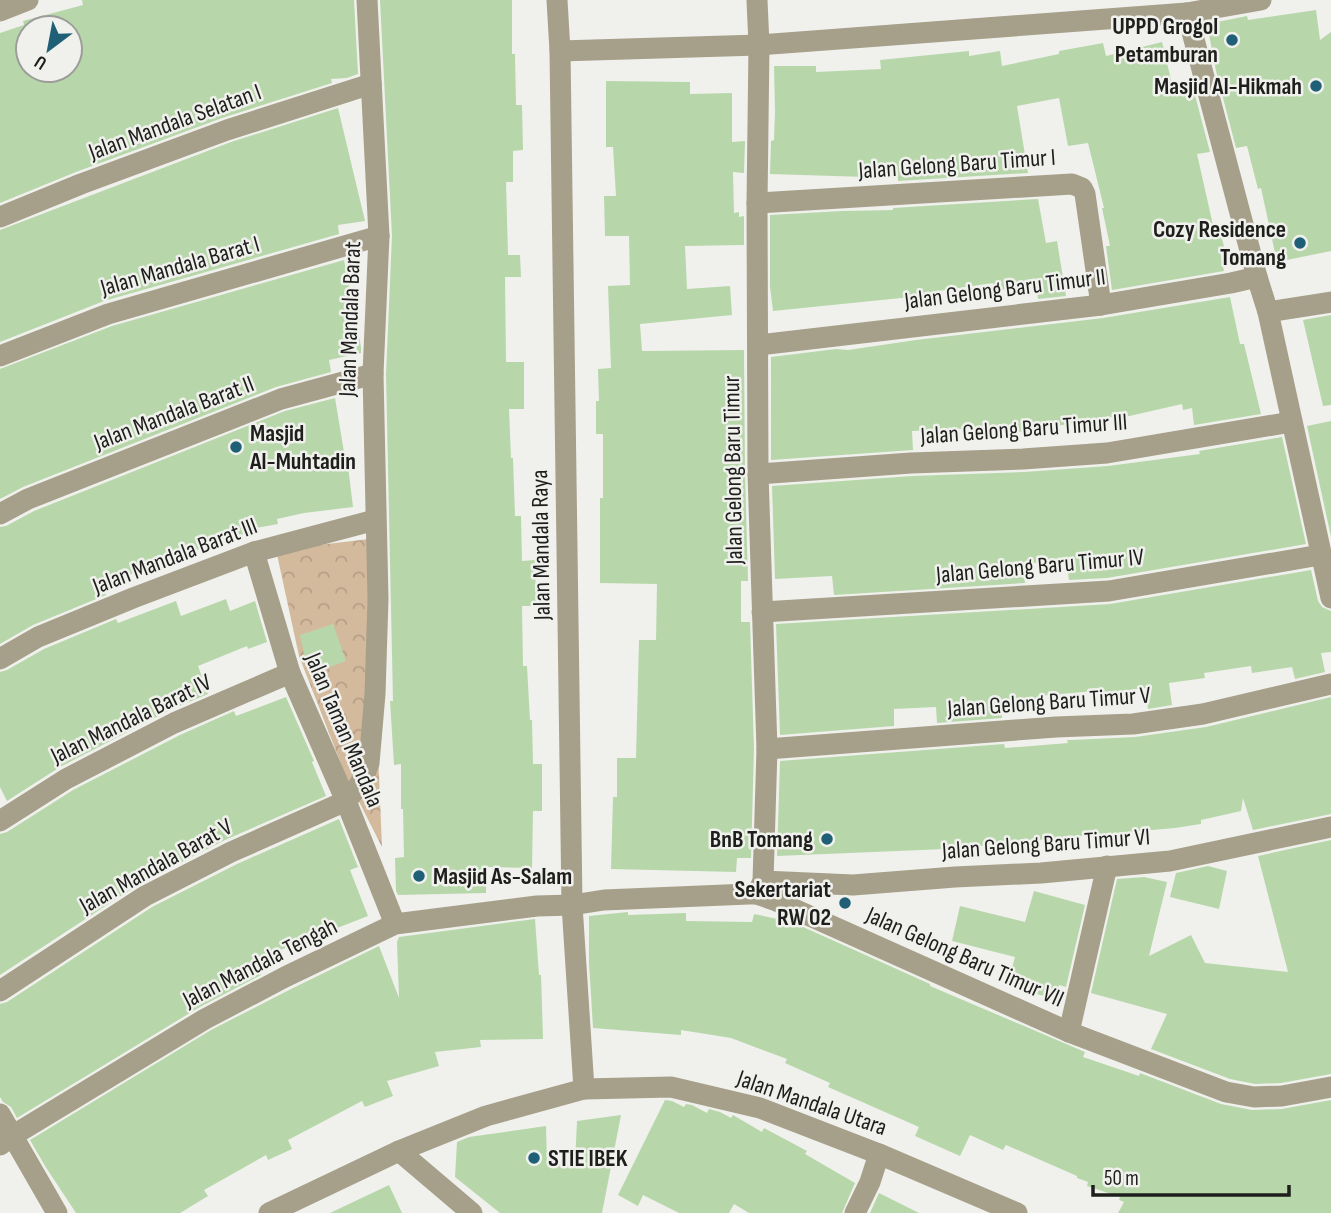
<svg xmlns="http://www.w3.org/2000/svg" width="1331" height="1213" viewBox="0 0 1331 1213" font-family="'Sofia Sans Condensed',sans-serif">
<defs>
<pattern id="park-crowns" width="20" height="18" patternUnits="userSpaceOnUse" patternTransform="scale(1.75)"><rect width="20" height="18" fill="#d4ba9d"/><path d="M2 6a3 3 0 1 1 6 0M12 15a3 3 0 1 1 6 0" fill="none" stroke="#b69f87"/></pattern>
</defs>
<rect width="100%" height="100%" fill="#f0f1ed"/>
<path fill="url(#park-crowns)" d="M369,539L382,847L345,774L299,656L276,550Z"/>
<g fill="#b7d7aa" fill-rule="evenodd">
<path d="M82,0H354L358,74L347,78L331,79L332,83L222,118L76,172L0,203V33L24,25L23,21L83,5ZM28,28H70V70H28Z"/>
<path d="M380,0H512V54H515L516,105H522L523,150L513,151V182H506L508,255H520L521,277H505L506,362H524V409H509L511,458H513L515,516H521L522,561L535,560L536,606H522L523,666H527L530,720H532L533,764H542V811H533L532,868L486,867V893L398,895L396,891L395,858L404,857L403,809H401V764L394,765L390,701H393L386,374L392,236Z"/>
<path d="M1316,10L1320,40L1331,32V251L1277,262L1261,188L1258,189L1247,146L1236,148L1216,71L1207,24L1247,16L1248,20Z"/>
<path d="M1162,42L1172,84L1191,80L1210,152L1197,154L1213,225L1218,224L1225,250L1220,251L1224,271L1112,290L1106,246H1110L1102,208H1104L1088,143L1068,146L1059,98L1017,106L1028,173L898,181V178L770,174L771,141L774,140L775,112L774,66H816V72L881,69L880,60L969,51V56L1000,51L1002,66L1059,54V51L1103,43L1106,56Z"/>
<path d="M606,81L690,82V94L732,93V142L745,141L744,173L733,172L734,213L739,212V217L744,216V245L685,246L687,289L730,286L732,315L640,324L642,351L744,350L745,474L748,581H741V622H750L754,749L751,858H737L736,872L611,869L613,797H617V758H636L639,640H656L657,584L600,583V498H603V434H596V401H599L598,369L611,368L608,286L630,285L629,236H605L604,196H616L613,147H606Z"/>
<path d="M338,108L365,221L338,225L339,234L104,301L0,342V230L231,142Z"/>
<path d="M1038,199L1046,243L1057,241L1066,296L1038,299L1036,285L994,291L993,283L911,295V297L773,311L770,287V215L842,211L893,210V208Z"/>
<path d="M344,260L361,347V353L329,360L331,372L276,387L23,487L0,499V369L112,326Z"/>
<path d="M1230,297L1240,344H1244L1261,414L1194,425L1192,408L1183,410L1182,404L1112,420V417L1001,435L1000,427L912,431L913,450L771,460V357L836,349L848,350L916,340L1103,318Z"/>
<path d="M1331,315V405L1323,406L1303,320Z"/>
<path d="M335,398L345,458H347L353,507L304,513L277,519L278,524L256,528L257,532L237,535L238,539L200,549L162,562L163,564L101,584L106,595L33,625L0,644V527L6,526L34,511L285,411Z"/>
<path d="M1331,421V537L1307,426Z"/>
<path d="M1282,437L1306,544L1107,578L1069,580L1066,560L1023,564L1025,583L834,595L832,576L775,579L772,486L912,476L1024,472L1108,466L1200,454L1199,451Z"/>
<path d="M1311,570L1318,601L1322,607L1331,611V652L1321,653L1325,672L1295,679L1292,667L1252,673L1251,666L1204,673L1205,678L1169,683L1172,705L1148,709L1145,688L1095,694L1094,691L1039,696V700L1004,704L1005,707H1001L1002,718L937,723L936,707L894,709V726L780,735L776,624L1110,604Z"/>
<path d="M226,599L230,611L255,601L267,642L248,649L247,646L198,666L208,694L168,711L60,767L7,801L0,787V672L7,670L44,649L116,619L118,623L176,601L181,616Z"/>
<path d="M333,624L346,661L313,673L304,654L300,635Z"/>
<path d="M286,697L314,761L312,762L326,796L225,840L139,884L0,975V834L7,832L73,790L180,735L234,711L236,716Z"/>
<path d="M1331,697V814L1253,830L1243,798L1241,811L1201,820V824L1175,828L1002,843L989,844V846H963V848L922,850L777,856L780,761L1004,744L1005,748L1068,743L1067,740H1072L1135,737L1206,727Z"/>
<path d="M339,819L358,867L350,870L368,916L255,960L261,975L198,1008L17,1118L11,1107L3,1102L0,1097V1004L7,1002L152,907L237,864Z"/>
<path d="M1331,840V1074L1281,1083L1255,1084L1230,1079L1151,1049L1167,1014L1091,993L1117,879L1144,877L1167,882L1149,956L1191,935L1205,963L1288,972L1258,856Z"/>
<path d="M1208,866L1227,871L1219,909L1170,897L1176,873Z"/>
<path d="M1034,891L1085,905L1066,987L1059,985L1055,999L1007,986L1015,957L952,941L960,906L1025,922Z"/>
<path d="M628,912V915L686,913V921L752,922L754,914L792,922L930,984V986L1085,1052L1083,1057L1139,1076L1140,1073L1221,1104L1252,1110L1282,1109L1331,1100V1213H1118L1124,1202L1119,1200L1120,1197L1087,1186L1088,1182L1077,1178V1176L1006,1145L1003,1150L970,1135L960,1156L915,1136L919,1127L828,1087L830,1083L785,1063L787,1059L731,1038L681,1030V1035L593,1028L589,963V916Z"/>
<path d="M535,919L539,975H541L543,1039L480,1040L481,1047L435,1052L439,1066L387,1081L393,1096L365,1107L362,1101L288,1140L292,1149L268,1160L266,1155L204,1190L208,1196L180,1213H76L45,1166L30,1140L211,1030L291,989L379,946L399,998L397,942L399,937Z"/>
<path d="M665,1100L672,1101L684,1107L686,1104L692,1105L707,1113L709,1109L720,1112L731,1118L733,1115L762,1132L764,1128L807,1151L805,1154L855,1183L842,1213H749L734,1204L729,1213H679L643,1195L638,1206L618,1195Z"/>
<path d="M621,1115L602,1213H500L455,1177L457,1142L469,1137L546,1126L547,1163H575L577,1121Z"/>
<path d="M389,1185L402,1213H330Z"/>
<path d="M879,1193L919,1213H870Z"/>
</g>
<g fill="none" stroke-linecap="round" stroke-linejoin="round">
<g stroke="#a69f89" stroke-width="21">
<path d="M557,0L560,51L572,905L584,1089"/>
<path d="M757,0L759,45L757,203L758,474L767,749L763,881L757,894"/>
<path d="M0,11L28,0"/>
<path d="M1187,13L1257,277L1268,312L1331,598"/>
<path d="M560,51L759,45L1187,13L1261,0"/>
<path d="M757,203L1072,184L1082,188L1085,194L1101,305"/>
<path d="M0,217L81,184L227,130L371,84"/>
<path d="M1268,312L1331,302"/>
<path d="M759,345L1101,305L1231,283L1257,277"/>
<path d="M0,356L108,314L379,236"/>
<path d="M758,474L911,463L1023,459L1107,453L1291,422"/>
<path d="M0,514L28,499L281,399L373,374"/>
<path d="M254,552L290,673L346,801L395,924"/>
<path d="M762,612L1109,591L1320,555"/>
<path d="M0,659L38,637L133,598L254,552L375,520"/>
<path d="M767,749L1056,727L1133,724L1203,714L1331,684"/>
<path d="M0,821L66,779L174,723L290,673"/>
<path d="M763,881L853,885L955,877L1041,873L1170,861L1331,827"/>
<path d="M0,991L145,896L231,852L346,801C357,789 364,779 369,763L375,694L378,599L373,374L379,236L367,0"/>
<path d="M1069,1032L1107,866"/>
<path d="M0,1114L57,1213"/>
<path d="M0,1145L12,1136L205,1019L285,977L395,924L537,906L572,905L604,900L749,894H757L774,900L1069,1032L1226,1092L1254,1097L1282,1096L1331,1087"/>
<path d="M399,1151L472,1213"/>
<path d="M269,1213L399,1151L486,1116L584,1089L671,1087L760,1108L879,1154L1017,1213"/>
<path d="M855,1213L870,1182L879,1154"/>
</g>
</g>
<g fill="#206076" stroke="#f0f1ed" stroke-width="2.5">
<circle cx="1232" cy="40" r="7"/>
<circle cx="1316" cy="86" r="7"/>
<circle cx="1300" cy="243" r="7"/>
<circle cx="236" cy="447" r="7"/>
<circle cx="827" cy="839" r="7"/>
<circle cx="419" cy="876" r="7"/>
<circle cx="845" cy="903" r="7"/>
<circle cx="534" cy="1158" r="7"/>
</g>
<g text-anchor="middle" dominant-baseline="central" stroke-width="5" stroke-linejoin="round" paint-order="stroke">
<g font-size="24" font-weight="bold" fill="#1e1e1d" stroke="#f0f1ed" text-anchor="end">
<text x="1218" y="26">UPPD Grogol<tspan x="1218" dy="28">Petamburan</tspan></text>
<text x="1302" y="86">Masjid Al-Hikmah</text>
<text x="1286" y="229">Cozy Residence<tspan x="1286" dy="28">Tomang</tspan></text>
<text x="250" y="433" text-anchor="start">Masjid<tspan x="250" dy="28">Al-Muhtadin</tspan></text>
<text x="813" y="839">BnB Tomang</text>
<text x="433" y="876" text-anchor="start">Masjid As-Salam</text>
<text x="831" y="889">Sekertariat<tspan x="831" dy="28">RW 02</tspan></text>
<text x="548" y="1158" text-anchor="start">STIE IBEK</text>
</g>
<g font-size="24" fill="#1e1e1d" stroke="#f0f1ed">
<text transform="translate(175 122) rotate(-20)">Jalan Mandala Selatan I</text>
<text transform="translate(957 164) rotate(-4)">Jalan Gelong Baru Timur I</text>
<text transform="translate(180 266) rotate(-16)">Jalan Mandala Barat I</text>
<text transform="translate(1005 289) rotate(-7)">Jalan Gelong Baru Timur II</text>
<text transform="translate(350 319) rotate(-88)">Jalan Mandala Barat</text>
<text transform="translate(174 413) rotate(-21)">Jalan Mandala Barat II</text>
<text transform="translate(1024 429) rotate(-4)">Jalan Gelong Baru Timur III</text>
<text transform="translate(733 470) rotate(-91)">Jalan Gelong Baru Timur</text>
<text transform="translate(541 545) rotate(-91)">Jalan Mandala Raya</text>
<text transform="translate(175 556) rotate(-21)">Jalan Mandala Barat III</text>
<text transform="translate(1040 566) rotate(-5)">Jalan Gelong Baru Timur IV</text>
<text transform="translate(1049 702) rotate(-4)">Jalan Gelong Baru Timur V</text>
<text transform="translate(131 719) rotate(-26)">Jalan Mandala Barat IV</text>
<text transform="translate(344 730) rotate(67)">Jalan Taman Mandala</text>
<text transform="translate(1046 844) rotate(-4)">Jalan Gelong Baru Timur VI</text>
<text transform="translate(156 866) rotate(-29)">Jalan Mandala Barat V</text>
<text transform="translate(965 957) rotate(24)">Jalan Gelong Baru Timur VII</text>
<text transform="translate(260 963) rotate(-27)">Jalan Mandala Tengah</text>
<text transform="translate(812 1103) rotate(19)">Jalan Mandala Utara</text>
</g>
</g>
<g transform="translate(49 49) rotate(212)"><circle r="33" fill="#f0f1ed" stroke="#9c9d9a" stroke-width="2"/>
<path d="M0-5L12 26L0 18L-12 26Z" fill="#206076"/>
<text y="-10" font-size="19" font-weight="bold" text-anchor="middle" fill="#1e1e1d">U</text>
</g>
<path d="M1093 1185v10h196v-10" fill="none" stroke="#1e1e1d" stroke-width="3.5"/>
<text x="1104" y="1185" font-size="21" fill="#1e1e1d" stroke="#f0f1ed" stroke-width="5" paint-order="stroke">50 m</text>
</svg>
